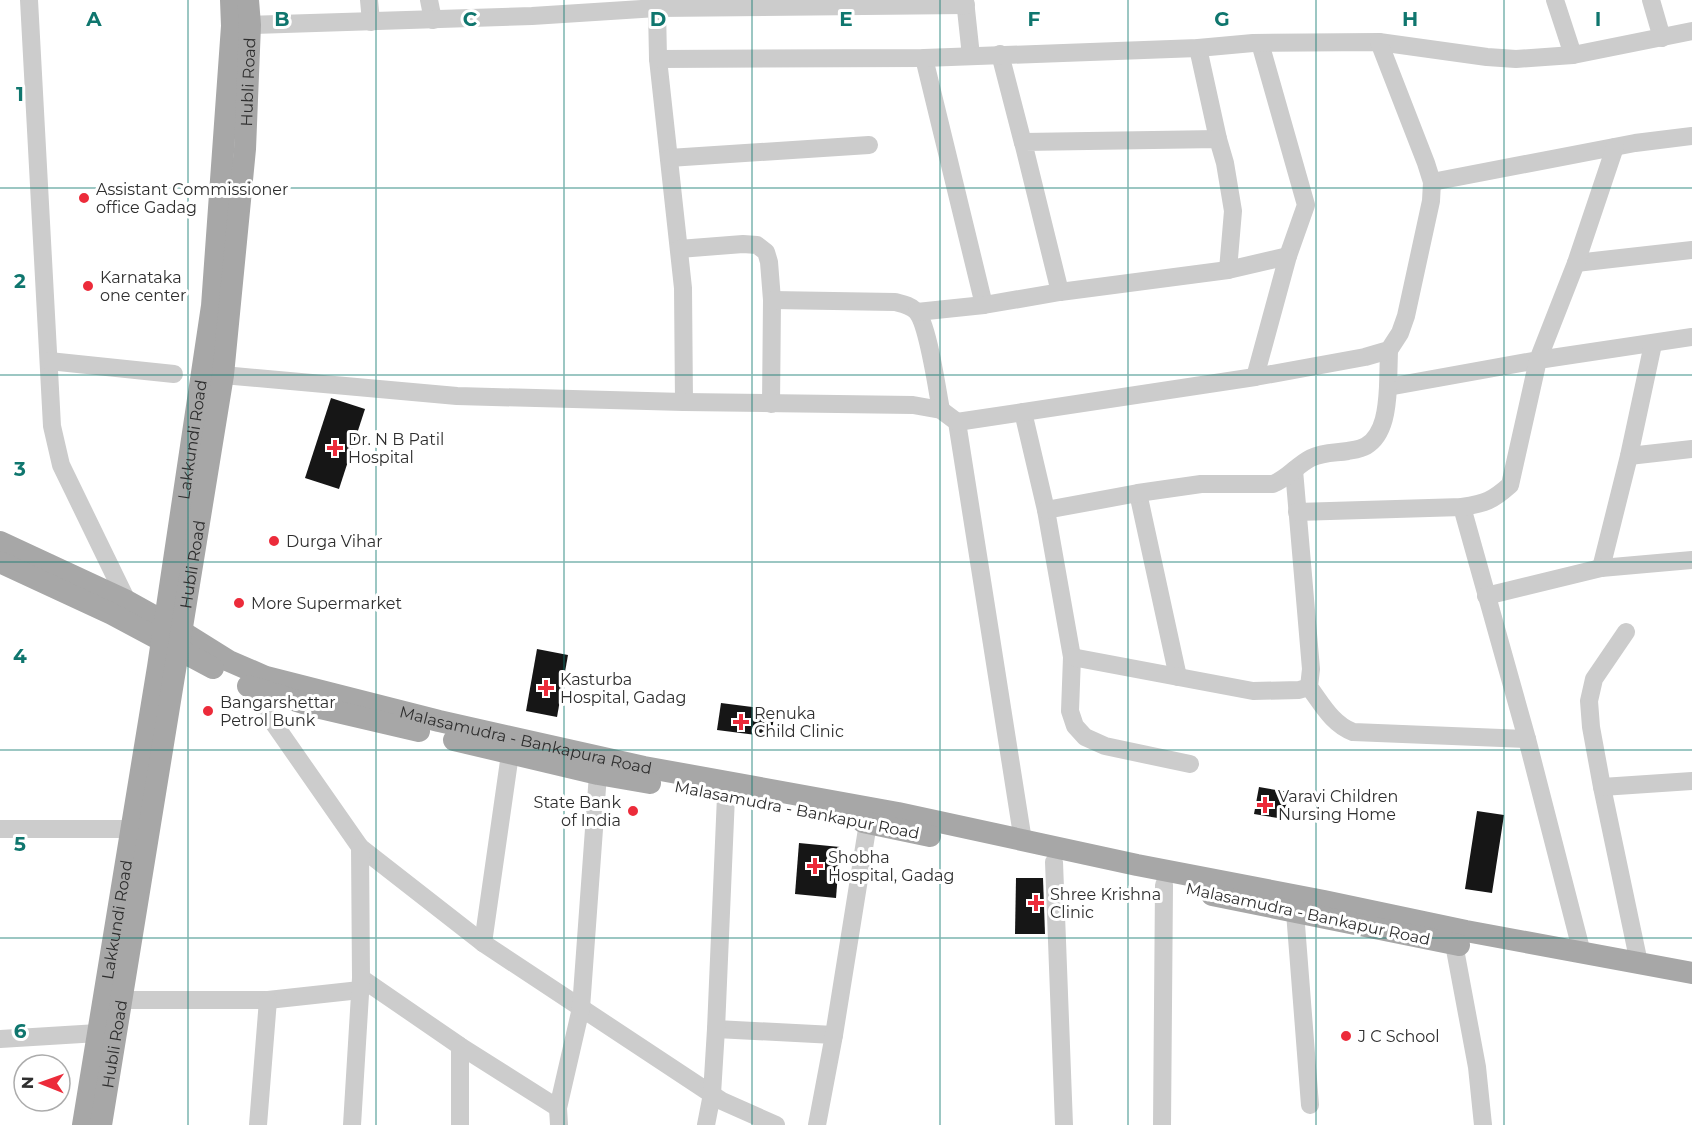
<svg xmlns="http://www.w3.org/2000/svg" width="1692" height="1125" viewBox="0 0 1692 1125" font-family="Montserrat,sans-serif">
<rect width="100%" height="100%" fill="#fff"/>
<g fill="#161616">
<path d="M331,398L365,409L339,489L305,478Z"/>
<path d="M537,649L568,655L557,717L526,711Z"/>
<path d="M721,703L775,710L771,737L717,730Z"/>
<path d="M1259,787L1288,792L1284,819L1254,814Z"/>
<path d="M1477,811L1504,815L1492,893L1465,889Z"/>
<path d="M799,843L840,847L836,898L795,894Z"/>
<path d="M1016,878H1043L1045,934H1015Z"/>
</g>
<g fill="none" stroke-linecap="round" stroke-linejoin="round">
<g stroke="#ccc" stroke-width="18">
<path d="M29,0L52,426L61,465L127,601"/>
<path d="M369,0L371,22"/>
<path d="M429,0L433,20"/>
<path d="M655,0L657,8L658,59L683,288L684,402"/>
<path d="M965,0L971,56"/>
<path d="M1555,0L1573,55"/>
<path d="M1651,0L1662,38"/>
<path d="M250,25L532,16L657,8L966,5"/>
<path d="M1260,43L1306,205L1288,256"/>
<path d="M1198,48L1218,139"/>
<path d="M1000,54L1023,143"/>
<path d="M924,58L984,305"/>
<path d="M658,59L924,58L1198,48L1253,43L1379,42L1487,57L1516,59L1573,55L1692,31"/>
<path d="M669,158L869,145"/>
<path d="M1432,182L1635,143L1692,136"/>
<path d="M679,249L743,244L757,245L766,252L769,262L772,300L771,404"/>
<path d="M1576,263L1692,250"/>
<path d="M1060,292L1023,142L1218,139L1225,163L1233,211L1228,270"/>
<path d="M772,300L895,302C903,304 910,305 916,311C928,323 937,390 941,410"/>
<path d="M917,312L984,305L1060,292L1228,270L1288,256L1255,377"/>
<path d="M1389,350L1388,387L1538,360L1576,263L1615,147"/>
<path d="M49,361L174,374"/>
<path d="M223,375L457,396L684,402L913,405L941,410L957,422L1023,841"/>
<path d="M1023,412L1046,510L1072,657L1070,711L1075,726L1085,737L1105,746L1190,764"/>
<path d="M957,422L1255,377L1365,357L1389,350L1400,333L1406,316L1431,201L1432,182L1426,163L1379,42"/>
<path d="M1629,456L1692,449"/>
<path d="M1294,470L1311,669L1309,687C1322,704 1332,724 1353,732L1527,739"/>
<path d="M1138,493L1178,677"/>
<path d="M1462,507L1527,739L1582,953"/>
<path d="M1046,510L1138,493L1201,484H1273C1288,478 1297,465 1311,458C1323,452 1335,453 1348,451C1353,450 1361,449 1366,446C1385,435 1387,406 1388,387"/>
<path d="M1297,512L1462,507C1486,503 1492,501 1510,485L1538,360L1692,337"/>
<path d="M1601,568L1629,456L1653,344"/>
<path d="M1486,596L1601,568L1692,560"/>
<path d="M1626,632L1594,679L1589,701L1591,727L1602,787L1639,963"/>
<path d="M1072,657L1253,691L1299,690L1309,687"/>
<path d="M247,685L360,847L483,943L722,1101L776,1125"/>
<path d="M1602,787L1692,781"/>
<path d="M0,829H131"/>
<path d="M1054,862L1064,1125"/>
<path d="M1295,912L1310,1105"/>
<path d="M483,943L510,754"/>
<path d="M1454,944L1477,1067L1483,1125"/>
<path d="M361,978L460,1046L558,1108"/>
<path d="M121,1000H268L360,990"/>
<path d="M716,1029L834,1035"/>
<path d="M0,1039L98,1033"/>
<path d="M258,1125L268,1000"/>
<path d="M352,1125L361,978L360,847"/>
<path d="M460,1125V1046"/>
<path d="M559,1125L558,1108L581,1008L598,774"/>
<path d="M706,1125L712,1094L716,1029L726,796"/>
<path d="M817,1125L834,1035L868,823"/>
<path d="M1162,1125L1164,885"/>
</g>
<g stroke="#a7a7a7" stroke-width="22">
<path id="s1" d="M0,542L127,601L181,631L229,661L266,677L439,721L644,767L898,813L1137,865L1324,901L1466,931L1692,973"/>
<path d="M0,562L112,614L213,668"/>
<path d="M248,686L316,707L419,731"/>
<path d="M454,740L598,774L650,783"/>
<path d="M863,822L930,836"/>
<path d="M1212,895L1459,945"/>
<path id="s2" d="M83,1125L158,667L212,306L232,26L231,0"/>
<path id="s3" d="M101,1125L223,375L245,149L250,25L248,0"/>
</g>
</g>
<path fill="none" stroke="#0f766e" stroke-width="1.5" stroke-opacity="0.55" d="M188,0V1125M376,0V1125M564,0V1125M752,0V1125M940,0V1125M1128,0V1125M1316,0V1125M1504,0V1125M0,188H1692M0,375H1692M0,562H1692M0,750H1692M0,938H1692"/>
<g fill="#ec2b3a" stroke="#fff" stroke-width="2">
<circle cx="84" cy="198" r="6"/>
<circle cx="88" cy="286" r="6"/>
<path d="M332 439h6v6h6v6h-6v6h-6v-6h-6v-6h6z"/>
<circle cx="274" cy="541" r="6"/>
<circle cx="239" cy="603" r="6"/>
<path d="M543 679h6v6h6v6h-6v6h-6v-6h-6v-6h6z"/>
<circle cx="208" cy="711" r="6"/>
<path d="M738 713h6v6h6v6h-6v6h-6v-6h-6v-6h6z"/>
<path d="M1262 796h6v6h6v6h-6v6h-6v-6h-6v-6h6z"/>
<circle cx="633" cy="811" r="6"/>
<path d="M812 857h6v6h6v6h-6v6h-6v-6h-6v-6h6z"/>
<path d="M1033 894h6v6h6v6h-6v6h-6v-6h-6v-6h6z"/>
<circle cx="1346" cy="1036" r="6"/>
</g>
<g text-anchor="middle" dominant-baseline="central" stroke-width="6" stroke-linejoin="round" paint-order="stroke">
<g font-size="16" fill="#2f2f2f" stroke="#fff">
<text stroke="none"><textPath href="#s3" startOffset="1054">Hubli Road</textPath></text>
<text stroke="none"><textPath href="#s2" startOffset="694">Lakkundi Road</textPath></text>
<text stroke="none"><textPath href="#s3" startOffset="568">Hubli Road</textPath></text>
<text stroke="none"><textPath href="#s1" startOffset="566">Malasamudra - Bankapura Road</textPath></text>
<text transform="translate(797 810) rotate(11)">Malasamudra - Bankapur Road</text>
<text transform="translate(1308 914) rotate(12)">Malasamudra - Bankapur Road</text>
<text stroke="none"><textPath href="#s2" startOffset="208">Lakkundi Road</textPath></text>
<text stroke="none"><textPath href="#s3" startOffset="82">Hubli Road</textPath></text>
</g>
<g font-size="16" fill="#2f2f2f" stroke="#fff" text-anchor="start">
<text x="96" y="189">Assistant Commissioner<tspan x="96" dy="18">office Gadag</tspan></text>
<text x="100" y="277">Karnataka<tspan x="100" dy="18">one center</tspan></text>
<text x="348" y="439">Dr. N B Patil<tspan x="348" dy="18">Hospital</tspan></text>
<text x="286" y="541">Durga Vihar</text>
<text x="251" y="603">More Supermarket</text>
<text x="560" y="679">Kasturba<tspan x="560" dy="18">Hospital, Gadag</tspan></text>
<text x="220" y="702">Bangarshettar<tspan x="220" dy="18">Petrol Bunk</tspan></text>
<text x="754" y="713">Renuka<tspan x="754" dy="18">Child Clinic</tspan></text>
<text x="1278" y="796">Varavi Children<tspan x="1278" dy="18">Nursing Home</tspan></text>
<text x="621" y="802" text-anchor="end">State Bank<tspan x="621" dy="18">of India</tspan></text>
<text x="828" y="857">Shobha<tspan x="828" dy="18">Hospital, Gadag</tspan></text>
<text x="1050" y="894">Shree Krishna<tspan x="1050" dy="18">Clinic</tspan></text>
<text x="1358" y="1036">J C School</text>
</g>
</g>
<g font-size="20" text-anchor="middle" font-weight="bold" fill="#0f766e" stroke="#fff" stroke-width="6" stroke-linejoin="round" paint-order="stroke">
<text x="94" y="26">A</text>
<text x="282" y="26">B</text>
<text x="470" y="26">C</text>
<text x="658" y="26">D</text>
<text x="846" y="26">E</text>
<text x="1034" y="26">F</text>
<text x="1222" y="26">G</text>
<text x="1410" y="26">H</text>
<text x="1598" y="26">I</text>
<text x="20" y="101">1</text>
<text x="20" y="288">2</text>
<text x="20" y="476">3</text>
<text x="20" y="663">4</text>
<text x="20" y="851">5</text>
<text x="20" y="1038">6</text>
</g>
<g transform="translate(42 1083) rotate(271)"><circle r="28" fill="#ffffff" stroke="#acacac" stroke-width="1.5"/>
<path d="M0-4.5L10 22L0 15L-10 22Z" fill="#ec2b3a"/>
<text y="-9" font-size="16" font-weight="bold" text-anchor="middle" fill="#2f2f2f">N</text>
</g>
</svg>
